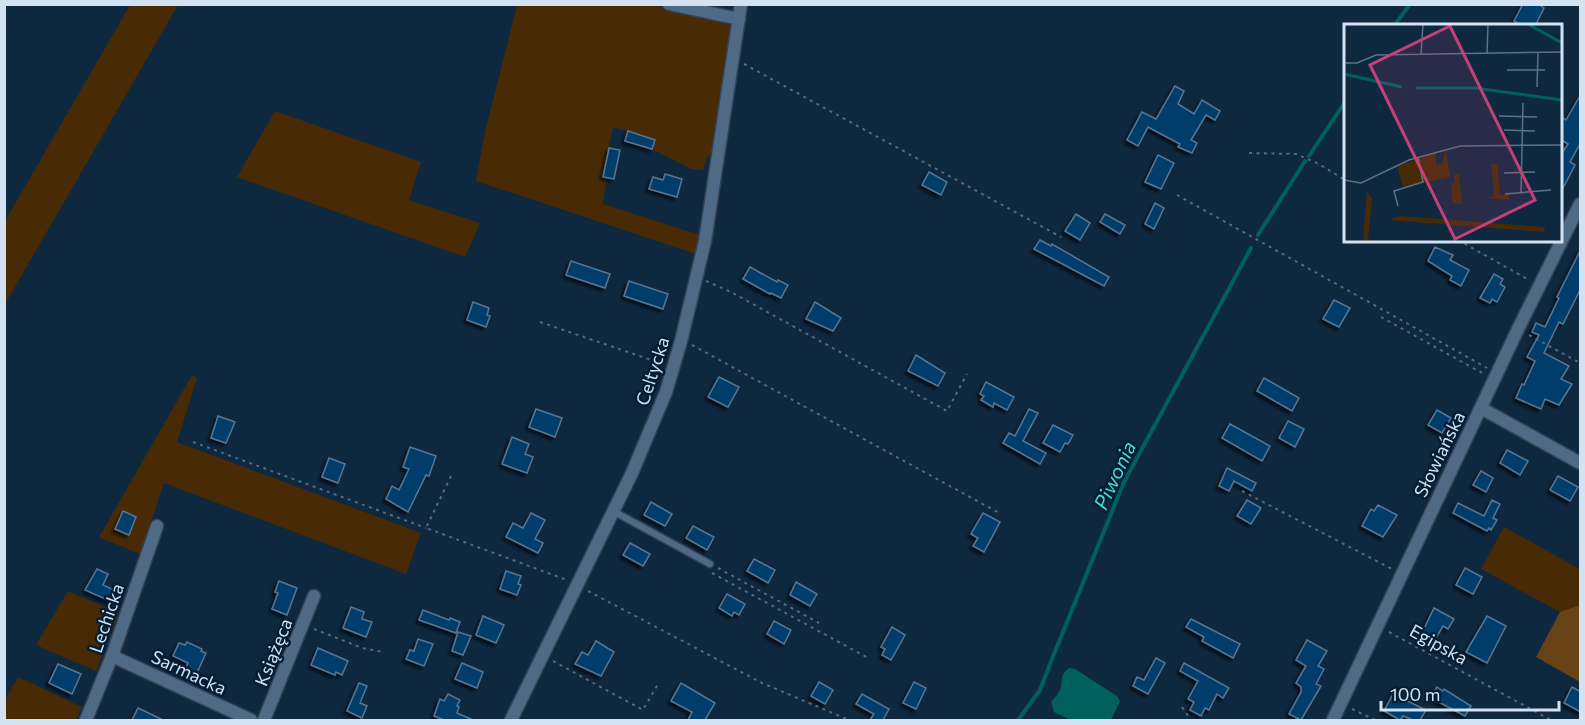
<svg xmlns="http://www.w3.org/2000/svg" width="1585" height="725" viewBox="0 0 1585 725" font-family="Commissioner,sans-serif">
<defs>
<filter id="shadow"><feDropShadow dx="-3" dy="3" stdDeviation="1.5" flood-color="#0009"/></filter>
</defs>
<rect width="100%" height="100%" fill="#0e2840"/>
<g fill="#482b04">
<path d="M130,5H178L5,304V221Z"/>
<path d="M517,5H653L728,21L732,28L714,153L708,156L703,170L691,169L652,149L654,139L613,127L603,176L607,177L603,204L700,235L696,254L476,181L485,132Z"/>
<path d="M275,111L421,162L409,200L480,223L465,257L237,177Z"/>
<path d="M192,375L197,378L177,442L421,533L406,574L164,483L140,554L99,537Z"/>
<path d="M1504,527L1580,569V605L1560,612L1481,569Z"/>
<path d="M68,591L119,613L96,671L36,645Z"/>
<path d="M18,677L82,707L76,720H5V700Z"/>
</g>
<path fill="#664215" d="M1580,605V682L1536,657L1560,612Z"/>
<path fill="#00615c" d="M1069,668L1075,669L1117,696L1120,701L1111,720H1071L1054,712L1051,702C1054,698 1060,692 1061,687C1062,679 1061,674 1069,668Z"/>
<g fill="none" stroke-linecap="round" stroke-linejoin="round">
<g stroke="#00615c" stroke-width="4">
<path d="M1394,26L1410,4"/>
<path d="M1309,156L1345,102"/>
<path d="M1258,235L1305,161"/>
<path d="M1018,720L1040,690L1052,659L1124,482L1251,248"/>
</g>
</g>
<g fill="#013e6b" stroke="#597592" stroke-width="1.5" filter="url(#shadow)">
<path d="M1523,4H1538L1544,8L1535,26H1522L1514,21Z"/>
<path d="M1175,86L1184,91L1178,104L1194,114L1202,100L1220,111L1215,120L1206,115L1191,140L1197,143L1192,153L1178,147L1180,144L1148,127L1138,146L1127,140L1142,112L1156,119Z"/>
<path d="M1581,94V142L1570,162L1575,165L1560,194V156L1568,144L1560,139V116L1566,120Z"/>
<path d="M628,131L655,140L652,149L625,141Z"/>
<path d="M609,148L620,150L614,179L603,177Z"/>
<path d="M1158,155L1174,163L1161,189L1145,182Z"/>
<path d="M929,172L947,182L941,195L922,185Z"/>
<path d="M665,174L682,179L677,197L649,189L653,177L663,180Z"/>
<path d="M1155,203L1164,208L1154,229L1145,224Z"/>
<path d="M1076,214L1090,223L1080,240L1065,231Z"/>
<path d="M1105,214L1125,225L1120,234L1100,222Z"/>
<path d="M1040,240L1051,246L1052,244L1109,277L1104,286L1034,249Z"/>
<path d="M1435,247L1453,255L1450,260L1469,270L1461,286L1450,280L1452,276L1428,261Z"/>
<path d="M1581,249V288L1563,324L1559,322L1544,353L1569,366L1561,379L1572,384L1559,405L1545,399L1541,409L1516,398L1522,384L1524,385L1535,361L1527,357L1539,335L1532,332L1536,323L1545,327L1559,298L1557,297Z"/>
<path d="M571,261L610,274L605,288L566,275Z"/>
<path d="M750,267L777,282L778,280L788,285L781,298L771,293L770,294L743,279Z"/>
<path d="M1494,274L1503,279L1500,284L1505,287L1497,302L1492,299L1490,303L1480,298Z"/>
<path d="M629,281L668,294L663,309L624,296Z"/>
<path d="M1334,300L1350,308L1339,327L1323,319Z"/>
<path d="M473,302L489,308L487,315L490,316L486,327L467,320Z"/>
<path d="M815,302L841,318L833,331L806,319Z"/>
<path d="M916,355L945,373L938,386L908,371Z"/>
<path d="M719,377L739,387L728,407L708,397Z"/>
<path d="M1264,378L1299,398L1292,411L1257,391Z"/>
<path d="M986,382L1014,397L1007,410L994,403L993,407L981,400L984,396L980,394Z"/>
<path d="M536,409L562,418L555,437L529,427Z"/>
<path d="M1029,409L1038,413L1023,441L1046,453L1040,464L1003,443L1009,433L1015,436Z"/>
<path d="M1437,410L1451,418L1442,433L1428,425Z"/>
<path d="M218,416L235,422L226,443L211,438Z"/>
<path d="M1288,421L1304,429L1295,447L1279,438Z"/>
<path d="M1230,424L1270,446L1262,461L1222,438Z"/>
<path d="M1053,425L1073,435L1068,444L1065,443L1060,452L1043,443Z"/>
<path d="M512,437L529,444L525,454L533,457L527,473L502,464Z"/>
<path d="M410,447L436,456L429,476L426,475L408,512L386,499L392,486L399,490L409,469L403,467Z"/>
<path d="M1507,450L1528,461L1520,475L1500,463Z"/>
<path d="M329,458L345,464L338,483L322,477Z"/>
<path d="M1227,468L1256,483L1252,491L1234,481L1229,491L1219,486Z"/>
<path d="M1481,471L1493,478L1486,492L1473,485Z"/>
<path d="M1558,476L1578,487L1570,501L1550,490Z"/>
<path d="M1247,500L1261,508L1251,524L1237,516Z"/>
<path d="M1492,500L1500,504L1493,518L1497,520L1491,530L1489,528L1487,531L1453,513L1458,503L1484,516Z"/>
<path d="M651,502L672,514L665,526L644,515Z"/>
<path d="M1378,505L1397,515L1383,537L1362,526L1371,509L1374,511Z"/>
<path d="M123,511L136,517L129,535L115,529Z"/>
<path d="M531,513L545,520L535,539L543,543L538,553L506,537L513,523L523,528Z"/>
<path d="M983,513L1000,522L984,552L973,546L978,538L971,534Z"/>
<path d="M693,526L714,537L707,550L686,538Z"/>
<path d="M630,543L650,554L643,566L623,555Z"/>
<path d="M754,559L775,570L768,583L747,571Z"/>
<path d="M1465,568L1482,577L1473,594L1456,585Z"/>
<path d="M97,569L108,574L103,585L114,590L110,601L85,590Z"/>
<path d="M506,571L521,576L518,584L521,585L517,595L500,589Z"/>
<path d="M279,581L297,588L287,615L272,609L278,593L275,592Z"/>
<path d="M796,582L817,594L810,606L790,595Z"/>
<path d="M727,594L745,604L739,615L734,612L732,616L719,608Z"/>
<path d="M351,607L364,612L362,619L372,622L366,637L343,628Z"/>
<path d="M1434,608L1454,619L1448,629L1443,626L1435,640L1422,633Z"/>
<path d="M423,610L449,620L450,618L460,622L456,633L419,620Z"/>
<path d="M483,616L504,625L496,643L476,635Z"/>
<path d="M1487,616L1506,626L1487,663L1466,652Z"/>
<path d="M1191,619L1240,644L1233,658L1202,641L1204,637L1186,627Z"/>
<path d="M774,621L791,630L784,644L767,634Z"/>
<path d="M892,627L905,635L891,660L882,655L885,649L881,647Z"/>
<path d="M458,632L471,636L463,655L452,651Z"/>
<path d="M418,639L433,644L424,666L406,659L410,650L414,651Z"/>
<path d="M1307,640L1327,651L1318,666L1324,669L1316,684L1321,686L1301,720L1289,714L1301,692V687L1296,683L1306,666L1296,660Z"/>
<path d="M596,641L614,652L601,676L575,664L582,652L588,655Z"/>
<path d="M187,642L202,649L201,651L206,653L197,673L186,668L188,663L173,656L179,643L185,645Z"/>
<path d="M318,648L348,661L342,675L336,672L335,675L311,665Z"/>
<path d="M1156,658L1165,663L1148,694L1133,686L1137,677L1144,680Z"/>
<path d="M462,663L483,672L477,688L455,679Z"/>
<path d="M1184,663L1229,688L1223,698L1217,694L1209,710L1205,708L1201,716L1190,710L1194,702L1188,699L1198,681L1180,671Z"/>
<path d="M58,664L81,674L72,694L49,683Z"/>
<path d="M819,682L833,690L825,704L811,696Z"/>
<path d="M914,682L926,688L916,709L903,703Z"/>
<path d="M359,683L367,686L360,703L367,706L362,718L347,711Z"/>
<path d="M681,683L715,703L705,720H688L692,712L671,701Z"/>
<path d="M1437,687L1443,691L1444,689L1471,706L1465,716L1431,698Z"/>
<path d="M1572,687L1581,692V712L1564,703Z"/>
<path d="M448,694L460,700L457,706L459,707L457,713L473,720H444L434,716L440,699L444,701Z"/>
<path d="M862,694L889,709L883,720H870L874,714L856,704Z"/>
<path d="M1393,694L1426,710L1420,720H1413L1403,716L1400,720L1384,711Z"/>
<path d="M138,708L163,720H132Z"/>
</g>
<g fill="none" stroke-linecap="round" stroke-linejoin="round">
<g stroke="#324257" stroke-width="9">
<path id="lane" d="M613,511L710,564"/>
</g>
<g stroke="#324257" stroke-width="15">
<g id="street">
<path d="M669,4L739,19"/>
<path d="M1481,408L1580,463"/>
<path d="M112,656L251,720"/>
<path d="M86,720L112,656L157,526"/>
<path d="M264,720L314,596"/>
<path d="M511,720L632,473L666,392L681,341L705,241L741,4"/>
<path d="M1333,720L1518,329L1580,204"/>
</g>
</g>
<g stroke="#546b80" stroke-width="2" stroke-dasharray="3 4.5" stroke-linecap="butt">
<path d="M744,64L1061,237"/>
<path d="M1249,153L1296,154L1319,164L1345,180"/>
<path d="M1177,195L1487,368"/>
<path d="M1458,240L1529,280"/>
<path d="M706,281L731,292L947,411L967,374"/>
<path d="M1381,317L1484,374"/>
<path d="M540,322L663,364"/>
<path d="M1529,335L1580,363"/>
<path d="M692,345L1001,514"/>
<path d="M193,442L426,528"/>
<path d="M451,476L426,528L567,580"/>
<path d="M1242,491L1392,569"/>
<path d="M718,568L819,623"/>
<path d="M712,573L870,659"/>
<path d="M588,591L762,683L849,720"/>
<path d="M314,629L362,648L383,652"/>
<path d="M1389,632L1551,720"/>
<path d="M553,661L643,710L658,684"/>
<path d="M1182,707L1191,720"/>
<path d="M1352,709L1375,720"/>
</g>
<use href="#lane" stroke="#4e6a85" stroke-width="6"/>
<use href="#street" stroke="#4e6a85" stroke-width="12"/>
</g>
<g text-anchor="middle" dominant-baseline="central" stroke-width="5" stroke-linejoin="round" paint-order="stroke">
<g font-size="18" fill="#d2e2f2" stroke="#041e35">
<text transform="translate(652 371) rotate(-72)">Celtycka</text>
<text transform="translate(1439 454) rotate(-64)">Słowiańska</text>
<text transform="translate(106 618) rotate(-71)">Lechicka</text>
<text transform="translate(1439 644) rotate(29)">Egipska</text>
<text transform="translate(273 652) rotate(-68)">Książęca</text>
<text transform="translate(189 672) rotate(25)">Sarmacka</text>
</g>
<g font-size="20" font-style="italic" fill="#44ded5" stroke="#041e35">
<text transform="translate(1114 475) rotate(-65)">Piwonia</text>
</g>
</g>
<g transform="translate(1344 24)">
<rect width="218" height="218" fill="#0e2840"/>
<path d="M102,125L106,153L59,163L53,142L92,129V141L98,140ZM147,140H153L156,171L165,170V176L142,174L150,172ZM115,150L118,180L109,179L107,164V160L111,159L110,151ZM23,167L28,174L24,216L30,217H19ZM56,192L201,203L200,208L45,196Z" fill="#482b04"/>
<path fill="none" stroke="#00615c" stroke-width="3" d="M184,0L218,19M0,50L58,63M72,64H131L218,76"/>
<path fill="none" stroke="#5c7287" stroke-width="1.5" d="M143,30L144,0M77,31L79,0M0,39H13L32,31L218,28M163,46H201M193,63L194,29M155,92L193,93M160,106L191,107M160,149L191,148M0,156L17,159L65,136L116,122L218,121M177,168L179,79M161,170L207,166M54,182L50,167L79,158L74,133"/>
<path fill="#c54079" fill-opacity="0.15" stroke="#c54079" stroke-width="3" d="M106,2L191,176L111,215L26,41Z"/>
<rect width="218" height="218" fill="none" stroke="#d2e2f2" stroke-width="3"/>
</g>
<rect width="1585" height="725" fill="none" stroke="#d2e2f2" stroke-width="12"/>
<path d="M1381 701v9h178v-9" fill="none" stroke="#d2e2f2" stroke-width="3"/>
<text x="1390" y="701" font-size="18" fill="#d2e2f2" stroke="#041e35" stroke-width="4.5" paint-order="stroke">100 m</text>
</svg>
